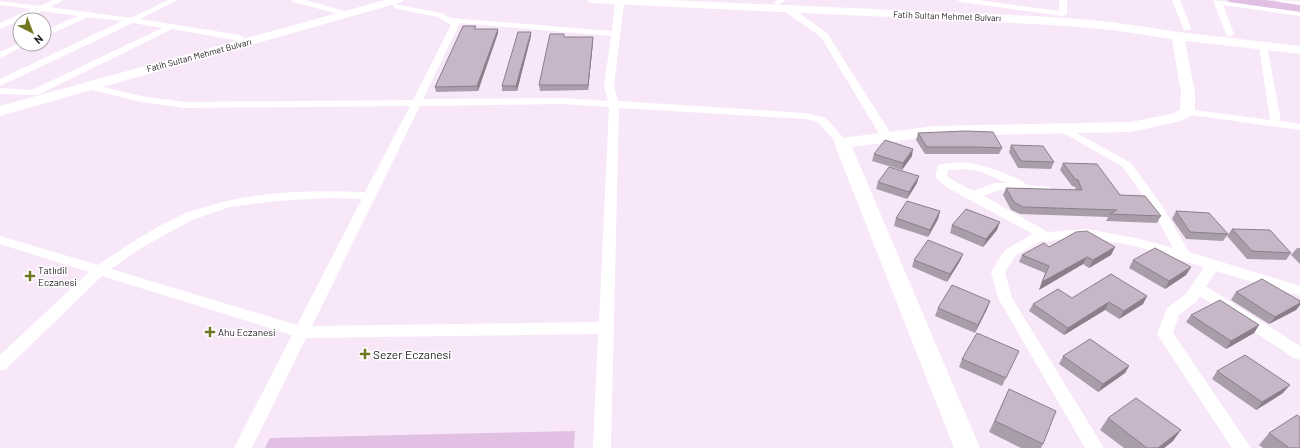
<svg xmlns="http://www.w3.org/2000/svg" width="1300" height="448" viewBox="0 0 1300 448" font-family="Barlow,sans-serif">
<rect width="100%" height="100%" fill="#f8e7f9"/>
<g fill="#e1c0e4">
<path d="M1228,0H1265L1300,5V12L1229,2Z"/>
<path d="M575,431L574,448H265L270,438Z"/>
</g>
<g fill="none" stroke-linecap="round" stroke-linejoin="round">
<g fill="#fff" fill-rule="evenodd">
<path d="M53,0H64L50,7L131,18L168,0H178L140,19L240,35L244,38L240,41L172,29L38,95L0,94V88L32,90L162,28L133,23L0,86V79L122,21L88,17L44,37V31L78,16L42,11L0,29V23L31,9L0,5V1L40,6Z"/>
<path d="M292,0H305L342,10L343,12L339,14L293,2Z"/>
<path d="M615,0H621L624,4L614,86L618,101L805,113L826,118L848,143L842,146L838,145L818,122L805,119L619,108L611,448H593L598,334L306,338L252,448H234L292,335L102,276L6,369L0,371V355L89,272L0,244V236L98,265C125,247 152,228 182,215C189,211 197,210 205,207C256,191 312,190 365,192L410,106L184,108L141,102L84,88L82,86L84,84L87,83L141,96L184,102L413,100L451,25L438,17L394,8V4L441,13L451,18L612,31ZM460,23L611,36L604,86L608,101L563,98L423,99ZM563,104L609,107L599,322L312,326L420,106ZM328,198L362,199L297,325L111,269L143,247L192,220L230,207L276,201Z"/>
<path d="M777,0H786L778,5L774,3Z"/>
<path d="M957,0H978L1059,11V0H1067V14L1063,16L961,2Z"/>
<path d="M1172,0H1180L1191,28L1190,30H1184L1183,28Z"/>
<path d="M1213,0L1300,12V16L1223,5L1234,34L1230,37L1226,34Z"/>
<path d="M1276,0L1300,1V5L1280,2Z"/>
<path d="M784,7H790L827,33L893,137L891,139L887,140L881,137L821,37L784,11Z"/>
<path d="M20,43V44H28L0,58V52Z"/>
<path d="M1263,43L1267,46L1281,121L1300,124V130L1183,114L1182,112L1187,109L1270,120L1259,46Z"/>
<path d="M1064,126L1131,163L1163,207L1189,252L1300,286V296L1216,271L1206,286L1300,346V360L1294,358L1200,296L1196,302L1179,315L1173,333L1251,448H1232L1157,334L1167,308L1186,294L1204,267L1135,246L1086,237L1054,240L1049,242L1041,241L1015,256L1005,272L1012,298L1104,448H1085L998,298L991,272L1005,250L1033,234L946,187L935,177L938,165C969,157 997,169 1024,182L1026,185L1050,187L1052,190L1050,193L1046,194L999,190L984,196L1048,232L1086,229L1136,238L1173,248L1151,207L1123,167L1060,131L1059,129ZM964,169L979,171L1007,183H994L974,191L954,181L947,176L948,170Z"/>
</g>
<g fill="#fff" fill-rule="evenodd">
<path d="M385,0H404L402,2L0,116V106Z"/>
<path d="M587,0H669L1053,17L1112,22L1178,32L1300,46V54L1185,41L1195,93V112L1192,115L1181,121L1131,132L935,136L852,147L980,448H954L834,143L836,140L842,138L935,126L1131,122L1171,114L1180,110L1181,93L1172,39L1112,30L1053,25L593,3L589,2Z"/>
</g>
</g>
<g fill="#aa9dab">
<path d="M476,29L498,33L478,91L436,92L435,87Z"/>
<path d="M531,36L517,91H502V86Z"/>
<path d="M565,37H593V42L588,90L540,91L539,85Z"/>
<path d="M918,133L1002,148L999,154H925L916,140Z"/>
<path d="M1011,145L1054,162L1051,169L1018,168L1009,152Z"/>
<path d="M874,154L912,156L902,170L872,161Z"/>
<path d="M1063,163L1120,195L1161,216L1157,223L1106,221L1108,217L1020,214L1011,210L1003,195L1006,188L1076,190L1075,187L1072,186L1060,170Z"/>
<path d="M878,182L917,183L907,199L876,189Z"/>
<path d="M940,211L938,219L928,237L894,226L896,218Z"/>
<path d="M1176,211L1228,234L1223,241L1186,239L1172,219Z"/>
<path d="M952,225L997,230L983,247L950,233Z"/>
<path d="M1232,229L1291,253L1286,260L1247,259L1227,236Z"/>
<path d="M1049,247H1115L1111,255L1089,268L1083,264L1039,290L1045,273L1019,262L1022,255Z"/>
<path d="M1297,248H1300V264L1291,255Z"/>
<path d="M963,254L960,261L947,282L912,267L914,260Z"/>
<path d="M1133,260L1191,267L1186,275L1165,289L1129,268Z"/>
<path d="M1236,292L1300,301V305L1296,310L1269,324L1231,300Z"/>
<path d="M1147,296L1143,304L1119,319L1105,310L1064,335L1029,311L1033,304L1072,298Z"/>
<path d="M990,301L987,309L975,333L935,316L938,308Z"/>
<path d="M1191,315L1259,325L1254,333L1226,349L1186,322Z"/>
<path d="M1019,351L1002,386L959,367L962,359Z"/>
<path d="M1063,356L1129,366L1125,373L1098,392L1059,364Z"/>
<path d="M1217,371L1283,393L1256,410L1212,379Z"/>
<path d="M1009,389L1043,444L1041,448H1021L989,432Z"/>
<path d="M1108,418L1173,441L1164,448H1124L1100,430Z"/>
<path d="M1269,433L1300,448H1263L1259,445Z"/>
</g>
<g fill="#8b7f8b">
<path d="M498,29V33L478,91L477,86Z"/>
<path d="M531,32V36L517,91L516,86Z"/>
<path d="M593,37V42L588,90V85Z"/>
<path d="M913,149L912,156L902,170L903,163Z"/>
<path d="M919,176L917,183L907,199L909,192Z"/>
<path d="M940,211L938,219L928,237L930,230Z"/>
<path d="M1000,222L997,230L983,247L986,239Z"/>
<path d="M1115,247L1111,255L1089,268L1093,260Z"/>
<path d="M963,254L960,261L947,282L950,274Z"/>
<path d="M1087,257L1083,264L1039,290L1042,282Z"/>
<path d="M1191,267L1186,275L1165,289L1169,281Z"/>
<path d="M1147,296L1143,304L1119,319L1124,311Z"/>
<path d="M990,301L987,309L975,333L978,325Z"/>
<path d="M1109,302L1105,310L1064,335L1068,328Z"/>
<path d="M1300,303V305L1296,310L1269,324L1275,317Z"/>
<path d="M1259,325L1254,333L1226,349L1231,341Z"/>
<path d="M1129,366L1125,373L1098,392L1103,384Z"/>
<path d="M1290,385L1283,393L1256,410L1262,402Z"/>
<path d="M1181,430L1173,441L1164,448H1158Z"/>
</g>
<g fill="#c6b6c7" stroke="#8b7f8b">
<path d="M463,26H476L474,29H498L477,86L435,87Z"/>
<path d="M518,32H531L516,86H502Z"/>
<path d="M550,34H564V37H593L588,85H539Z"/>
<path d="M965,131L993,132L1002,148L976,147H927L918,133Z"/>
<path d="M885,140L913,149L903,163L874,154Z"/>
<path d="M1011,145L1043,146L1054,162L1021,161Z"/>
<path d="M1063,163L1097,164L1120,195L1145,196L1161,216L1110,214L1117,210L1023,207L1014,202L1006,188L1082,190L1078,180L1075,179Z"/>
<path d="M889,167L919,176L909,192L878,182Z"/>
<path d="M907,201L940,211L930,230L896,218Z"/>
<path d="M966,209L1000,222L986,239L952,225Z"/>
<path d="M1176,211L1209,213L1228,234L1190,232Z"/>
<path d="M1232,229L1270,230L1291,253L1252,251Z"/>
<path d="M1087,231L1115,247L1093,260L1087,257L1042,282L1049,266L1022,255L1044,243L1049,247L1076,232Z"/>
<path d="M928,240L963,254L950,274L914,260Z"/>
<path d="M1155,248L1191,267L1169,281L1133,260Z"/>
<path d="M1111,274L1147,296L1124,311L1109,302L1068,328L1033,304L1058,289L1072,298Z"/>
<path d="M1262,279L1300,301V303L1275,317L1236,292Z"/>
<path d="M952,285L990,301L978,325L938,308Z"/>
<path d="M1220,300L1259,325L1231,341L1191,315Z"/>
<path d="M977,333L1019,351L1006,378L962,359Z"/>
<path d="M1090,339L1129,366L1103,384L1063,356Z"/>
<path d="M1245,355L1290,385L1262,402L1217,371Z"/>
<path d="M1009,389L1056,411L1043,444L995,421Z"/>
<path d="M1136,398L1181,430L1158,448H1147L1108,418Z"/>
<path d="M1297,415L1300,417V448H1289L1269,433Z"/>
</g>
<g fill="#717721" stroke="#fff" stroke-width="1.5">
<path d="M28 270h4v4h4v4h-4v4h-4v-4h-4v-4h4z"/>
<path d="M208 326h4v4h4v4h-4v4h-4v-4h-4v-4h4z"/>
<path d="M363 348h4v4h4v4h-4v4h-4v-4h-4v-4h4z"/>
</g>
<g text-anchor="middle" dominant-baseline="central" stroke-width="3" stroke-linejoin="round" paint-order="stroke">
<g font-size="9" fill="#282229" stroke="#fff">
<text transform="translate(947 16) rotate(2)">Fatih Sultan Mehmet Bulvarı</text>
<text transform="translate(199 55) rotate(-15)">Fatih Sultan Mehmet Bulvarı</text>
</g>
<g font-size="10" fill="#282229" stroke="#fff" text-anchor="start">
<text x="38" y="270">Tatlıdil<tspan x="38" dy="12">Eczanesi</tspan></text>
<text x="218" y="332">Ahu Eczanesi</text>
</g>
<g font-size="12" fill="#282229" stroke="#fff" text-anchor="start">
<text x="373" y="354">Sezer Eczanesi</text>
</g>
</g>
<g transform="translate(32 32) rotate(138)"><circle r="19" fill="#ffffff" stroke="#a9a7a9"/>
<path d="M0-3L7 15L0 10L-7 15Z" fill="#717721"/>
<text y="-6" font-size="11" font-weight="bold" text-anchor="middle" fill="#282229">N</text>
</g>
</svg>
